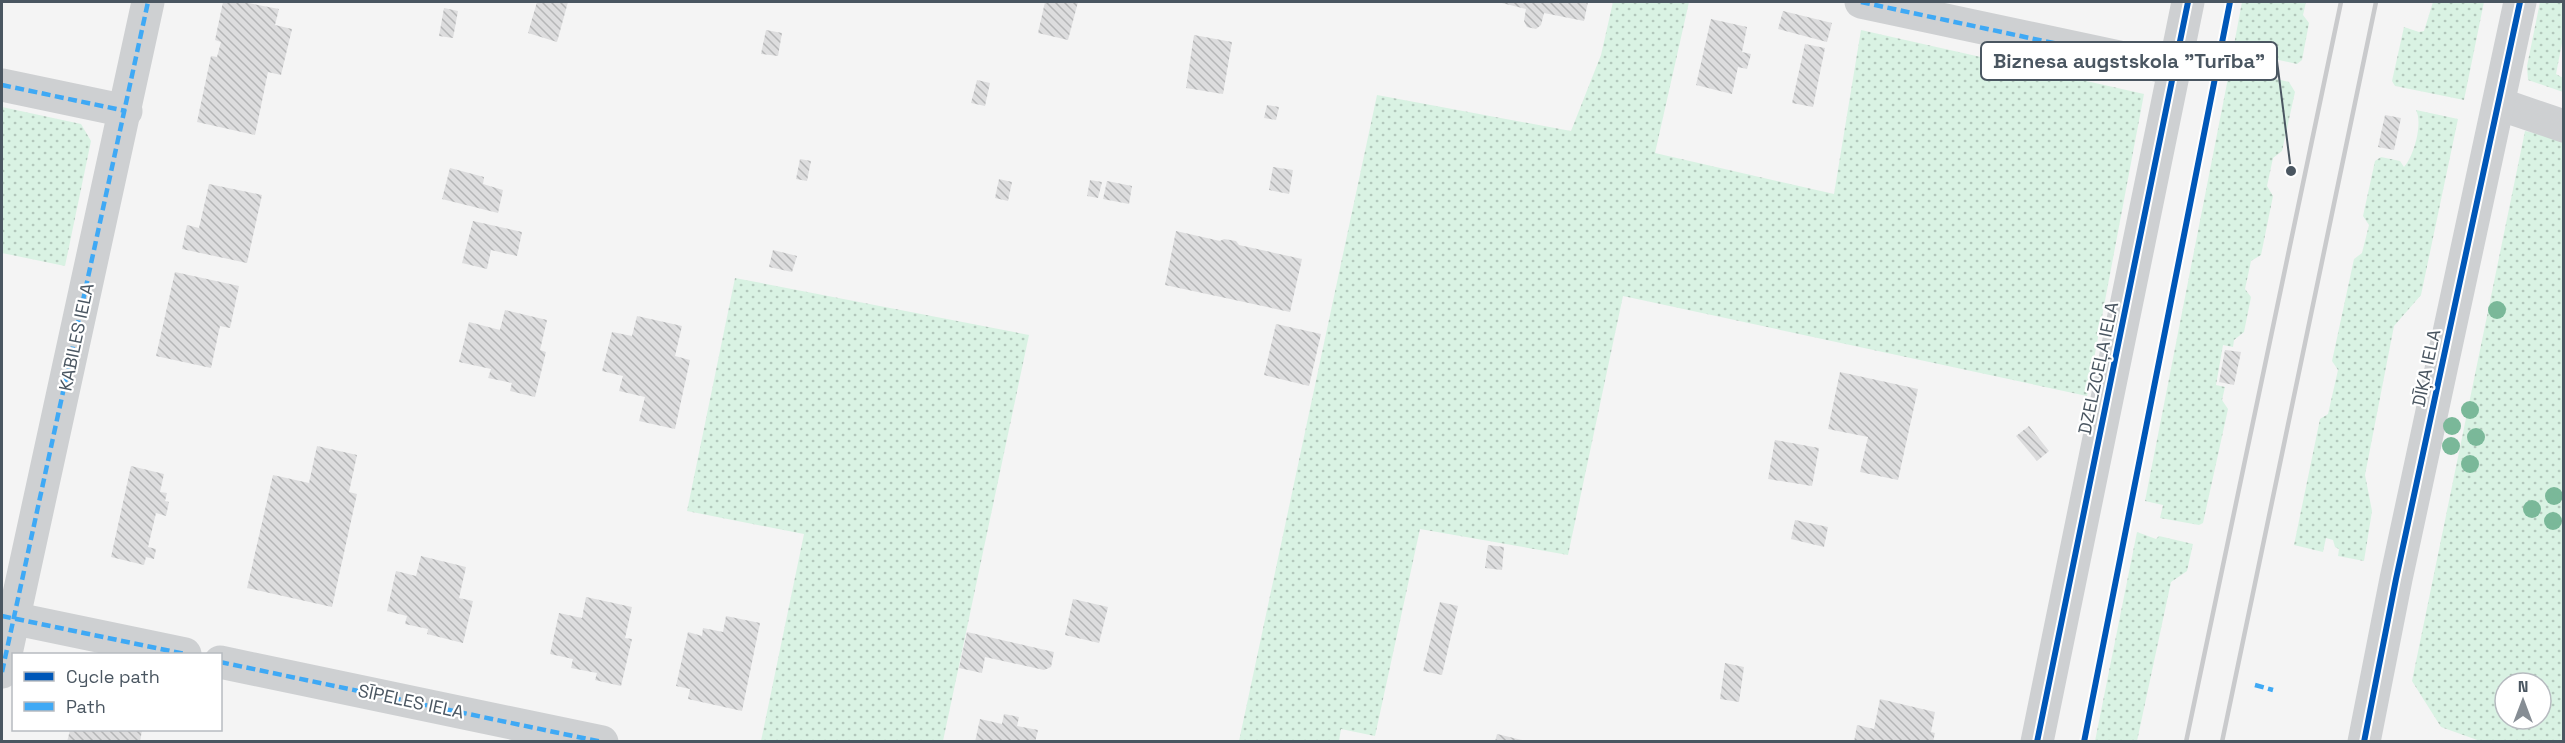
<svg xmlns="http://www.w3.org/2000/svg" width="2565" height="743" viewBox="0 0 2565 743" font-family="'Space Grotesk',sans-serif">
<defs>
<pattern id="grass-dots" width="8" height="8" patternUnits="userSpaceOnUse" patternTransform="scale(1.5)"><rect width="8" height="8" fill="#d9f2e3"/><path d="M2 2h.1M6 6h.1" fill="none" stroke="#b2c7bb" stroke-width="1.8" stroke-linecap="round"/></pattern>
<pattern id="building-back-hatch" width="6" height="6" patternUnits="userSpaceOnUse" patternTransform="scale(1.5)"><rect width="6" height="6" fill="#ddddde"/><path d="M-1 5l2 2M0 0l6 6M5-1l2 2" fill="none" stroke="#b5b6b7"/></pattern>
</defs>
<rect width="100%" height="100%" fill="#f4f4f4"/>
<g fill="url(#grass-dots)" fill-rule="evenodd">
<path d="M1613,2H1689L1655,153L1834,194L1861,30L2144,94L2087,396L1623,296L1568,555L1420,529L1375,736L1341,729L1339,741H1239L1377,95L1571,131L1601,55Z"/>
<path d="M2242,2H2306L2303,15L2309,23L2302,60L2297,64L2233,50Z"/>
<path d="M2433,2H2484L2464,100L2395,86L2392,81L2404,27L2419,32L2424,31Z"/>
<path d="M2540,2H2563V38L2556,74L2563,78V92L2528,80L2527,66Z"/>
<path d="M2230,68L2289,82L2295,92L2282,151L2273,158L2267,186L2273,196L2261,255L2251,261L2245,289L2251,297L2244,332L2234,340L2233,347L2223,345L2216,385L2225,387L2222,400L2228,409L2203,523L2199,525L2160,518L2163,505L2145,501Z"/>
<path d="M2,107L81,124L91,141L65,266L2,253Z"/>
<path d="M2416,110L2458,119L2421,295L2394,326L2365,475L2372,511L2364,561L2338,556L2339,549L2335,547L2333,540L2326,538L2323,552L2294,545L2320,419L2328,414L2338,370L2332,361L2354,259L2362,253L2369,225L2363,216L2375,161L2381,157L2400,161L2404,167C2414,156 2423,123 2416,110Z"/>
<path d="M2525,131L2564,139L2563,741H2480L2441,727L2412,681ZM2505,683H2541V719H2505Z"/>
<path d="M735,278L1029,335L943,741H761L804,534L687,511Z"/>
<path d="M2137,532L2156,539L2159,536L2193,544L2187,571L2171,582L2137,741H2095Z"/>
</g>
<g fill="url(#building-back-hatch)">
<path d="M223,2H243L279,9L275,25L292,29L281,75L268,72L255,135L197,122L211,56L217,57L221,42L215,40Z"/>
<path d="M537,2H568L557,42L528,33Z"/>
<path d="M1045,2H1078L1068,40L1038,33Z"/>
<path d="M1498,2H1588L1584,21L1544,13L1541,25L1536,29L1527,27L1524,21L1526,9Z"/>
<path d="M444,8L458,11L453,38L439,36Z"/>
<path d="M1783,11L1832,23L1827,42L1778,29Z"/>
<path d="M1711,19L1747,27L1742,52L1751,54L1747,69L1738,67L1732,94L1696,85Z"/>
<path d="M766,30L782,33L778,56L761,54Z"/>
<path d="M1194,35L1232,42L1223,94L1186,88Z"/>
<path d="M1805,44L1825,48L1813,107L1792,103Z"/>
<path d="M977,80L990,83L985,106L971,103Z"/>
<path d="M1267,105L1279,107L1276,120L1264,118Z"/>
<path d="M2385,115L2401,118L2394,150L2378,147Z"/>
<path d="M800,159L811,161L807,181L796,179Z"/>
<path d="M1273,167L1293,170L1289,194L1269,190Z"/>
<path d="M450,168L484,177L483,184L503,190L498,213L442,199Z"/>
<path d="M999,179L1012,182L1008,201L995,198Z"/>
<path d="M1090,180L1102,182L1098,198L1087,196Z"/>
<path d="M1107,181L1132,186L1129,204L1103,199Z"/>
<path d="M209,184L262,195L247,263L182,249L187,225L199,228Z"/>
<path d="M473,221L522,232L517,256L491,250L487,269L462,263Z"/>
<path d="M1176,231L1220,241L1224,239L1236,241L1239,245L1302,259L1290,312L1165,285Z"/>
<path d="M773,250L797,256L792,272L769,267Z"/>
<path d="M175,272L239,286L230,328L220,326L211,368L156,356Z"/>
<path d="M505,310L547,320L540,350L546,352L535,397L510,391L512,383L488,378L491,369L459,362L469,322L500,330Z"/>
<path d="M637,316L682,326L675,356L690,360L675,429L639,421L645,397L619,391L623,376L602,371L612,332L632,336Z"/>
<path d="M1276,324L1321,334L1309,386L1264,375Z"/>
<path d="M2225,350L2241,352L2234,385L2219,382Z"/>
<path d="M1840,372L1918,389L1898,480L1860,472L1868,437L1828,429Z"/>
<path d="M2029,426L2049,451L2037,461L2016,436Z"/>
<path d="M1775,440L1819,448L1812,486L1768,479Z"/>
<path d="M317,446L357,455L349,492L357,494L332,607L247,588L273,475L309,483Z"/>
<path d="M131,466L164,474L160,492L167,493L165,501L169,502L166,516L156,513L148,547L156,549L154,559L146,557L144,565L111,557Z"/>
<path d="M1795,520L1828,527L1824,547L1791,539Z"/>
<path d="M1488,545L1504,547L1502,570L1485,568Z"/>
<path d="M421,556L466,567L459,598L473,601L463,643L427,634L428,629L405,624L407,616L387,611L396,571L416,576Z"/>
<path d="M586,597L632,607L625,638L632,639L621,686L595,680L597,673L571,668L573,659L550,654L559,613L582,618Z"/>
<path d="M1073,599L1108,607L1099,643L1065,635Z"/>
<path d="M1440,602L1458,606L1442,675L1423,671Z"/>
<path d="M726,616L760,623L742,711L688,699L690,689L676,686L688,632L702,636L703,628L723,632Z"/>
<path d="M967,632L1054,652L1051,667L1044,670L985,657L982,673L959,668Z"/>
<path d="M1725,663L1744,667L1739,702L1720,699Z"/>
<path d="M1880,699L1935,712L1931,732L1935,733L1933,742H1854L1857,725L1874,729Z"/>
<path d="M1004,714L1019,717L1017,726L1038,730L1035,742H975L980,719L1002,724Z"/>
<path d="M70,730H142L140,742H67Z"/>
<path d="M1497,734L1526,741L1525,742H1495Z"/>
</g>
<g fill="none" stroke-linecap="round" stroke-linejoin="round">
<g stroke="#ced0d2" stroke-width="33">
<path d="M1861,2L2175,69"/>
<path d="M2,85L126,111"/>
<path d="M2499,104L2564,126"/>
<path d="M2,616L185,654"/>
<path d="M220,662L602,742"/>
<path d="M2,672L148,2"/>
<path d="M2037,742L2188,2"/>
<path d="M2364,742L2396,579L2520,2"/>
</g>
<g stroke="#c9cacc" stroke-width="4.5">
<path d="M2186,742L2341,2"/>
<path d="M2222,742L2376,2"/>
</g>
<g stroke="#3fa9f5" stroke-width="4.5" stroke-dasharray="9 4.5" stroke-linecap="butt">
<path d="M1861,2L2175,69"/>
<path d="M2,85L126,111"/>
<path d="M2,616L185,654"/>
<path d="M220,662L602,742"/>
<path d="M2,672L148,2"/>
<path d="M2255,685L2273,690"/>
</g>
<g stroke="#fff" stroke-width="10">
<g id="cycleway">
<path d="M2037,742L2188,2"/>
<path d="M2084,742L2230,2"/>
<path d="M2364,742L2396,579L2520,2"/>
</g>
</g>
<use href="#cycleway" stroke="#0057b8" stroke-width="6"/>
</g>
<g fill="#7ab899">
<circle cx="2497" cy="310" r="9"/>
<circle cx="2470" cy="410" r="9"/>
<circle cx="2452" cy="426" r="9"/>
<circle cx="2476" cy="437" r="9"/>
<circle cx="2451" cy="446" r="9"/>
<circle cx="2470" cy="464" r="9"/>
<circle cx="2554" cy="496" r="9"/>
<circle cx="2532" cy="509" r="9"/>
<circle cx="2553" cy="521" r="9"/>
</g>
<g text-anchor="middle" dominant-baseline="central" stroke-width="4.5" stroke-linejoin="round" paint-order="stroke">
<g font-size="18" fill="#4a5661" stroke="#fff">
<text transform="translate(76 337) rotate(-78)">KABILES IELA</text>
<text transform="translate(2098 368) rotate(-78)">DZELZCEĻA IELA</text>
<text transform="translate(2426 368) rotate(-78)">DĪĶA IELA</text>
<text transform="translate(411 701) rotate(12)">SĪPELES IELA</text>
</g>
</g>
<path fill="none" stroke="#4a5661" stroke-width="2" d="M2291 171L2277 61"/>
<circle fill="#4a5661" stroke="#fff" stroke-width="2" cx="2291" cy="171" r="6"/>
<rect fill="#fff" stroke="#4a5661" stroke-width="2" x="1981" y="42" width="296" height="38" rx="6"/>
<g font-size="20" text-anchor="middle" font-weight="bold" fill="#4a5661">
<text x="2129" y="68">Biznesa augstskola "Turība"</text>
</g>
<rect width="2565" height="743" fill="none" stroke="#4a5661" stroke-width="6"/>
<rect x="12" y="653" width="210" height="78" fill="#ffffff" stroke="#b7bbc0" stroke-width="1.5"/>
<rect x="24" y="672" width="30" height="9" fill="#0057b8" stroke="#b7bbc0" stroke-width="1.5"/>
<text x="66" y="683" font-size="18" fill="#4a5661">Cycle path</text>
<rect x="24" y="702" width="30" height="9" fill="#3fa9f5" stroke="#b7bbc0" stroke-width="1.5"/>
<text x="66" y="713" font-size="18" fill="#4a5661">Path</text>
<g transform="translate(2523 701)"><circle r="28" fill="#ffffff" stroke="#b7bbc0" stroke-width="1.5"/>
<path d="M0-4.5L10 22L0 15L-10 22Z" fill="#868d94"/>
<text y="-9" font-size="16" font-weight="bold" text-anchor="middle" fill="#4a5661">N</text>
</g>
</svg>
